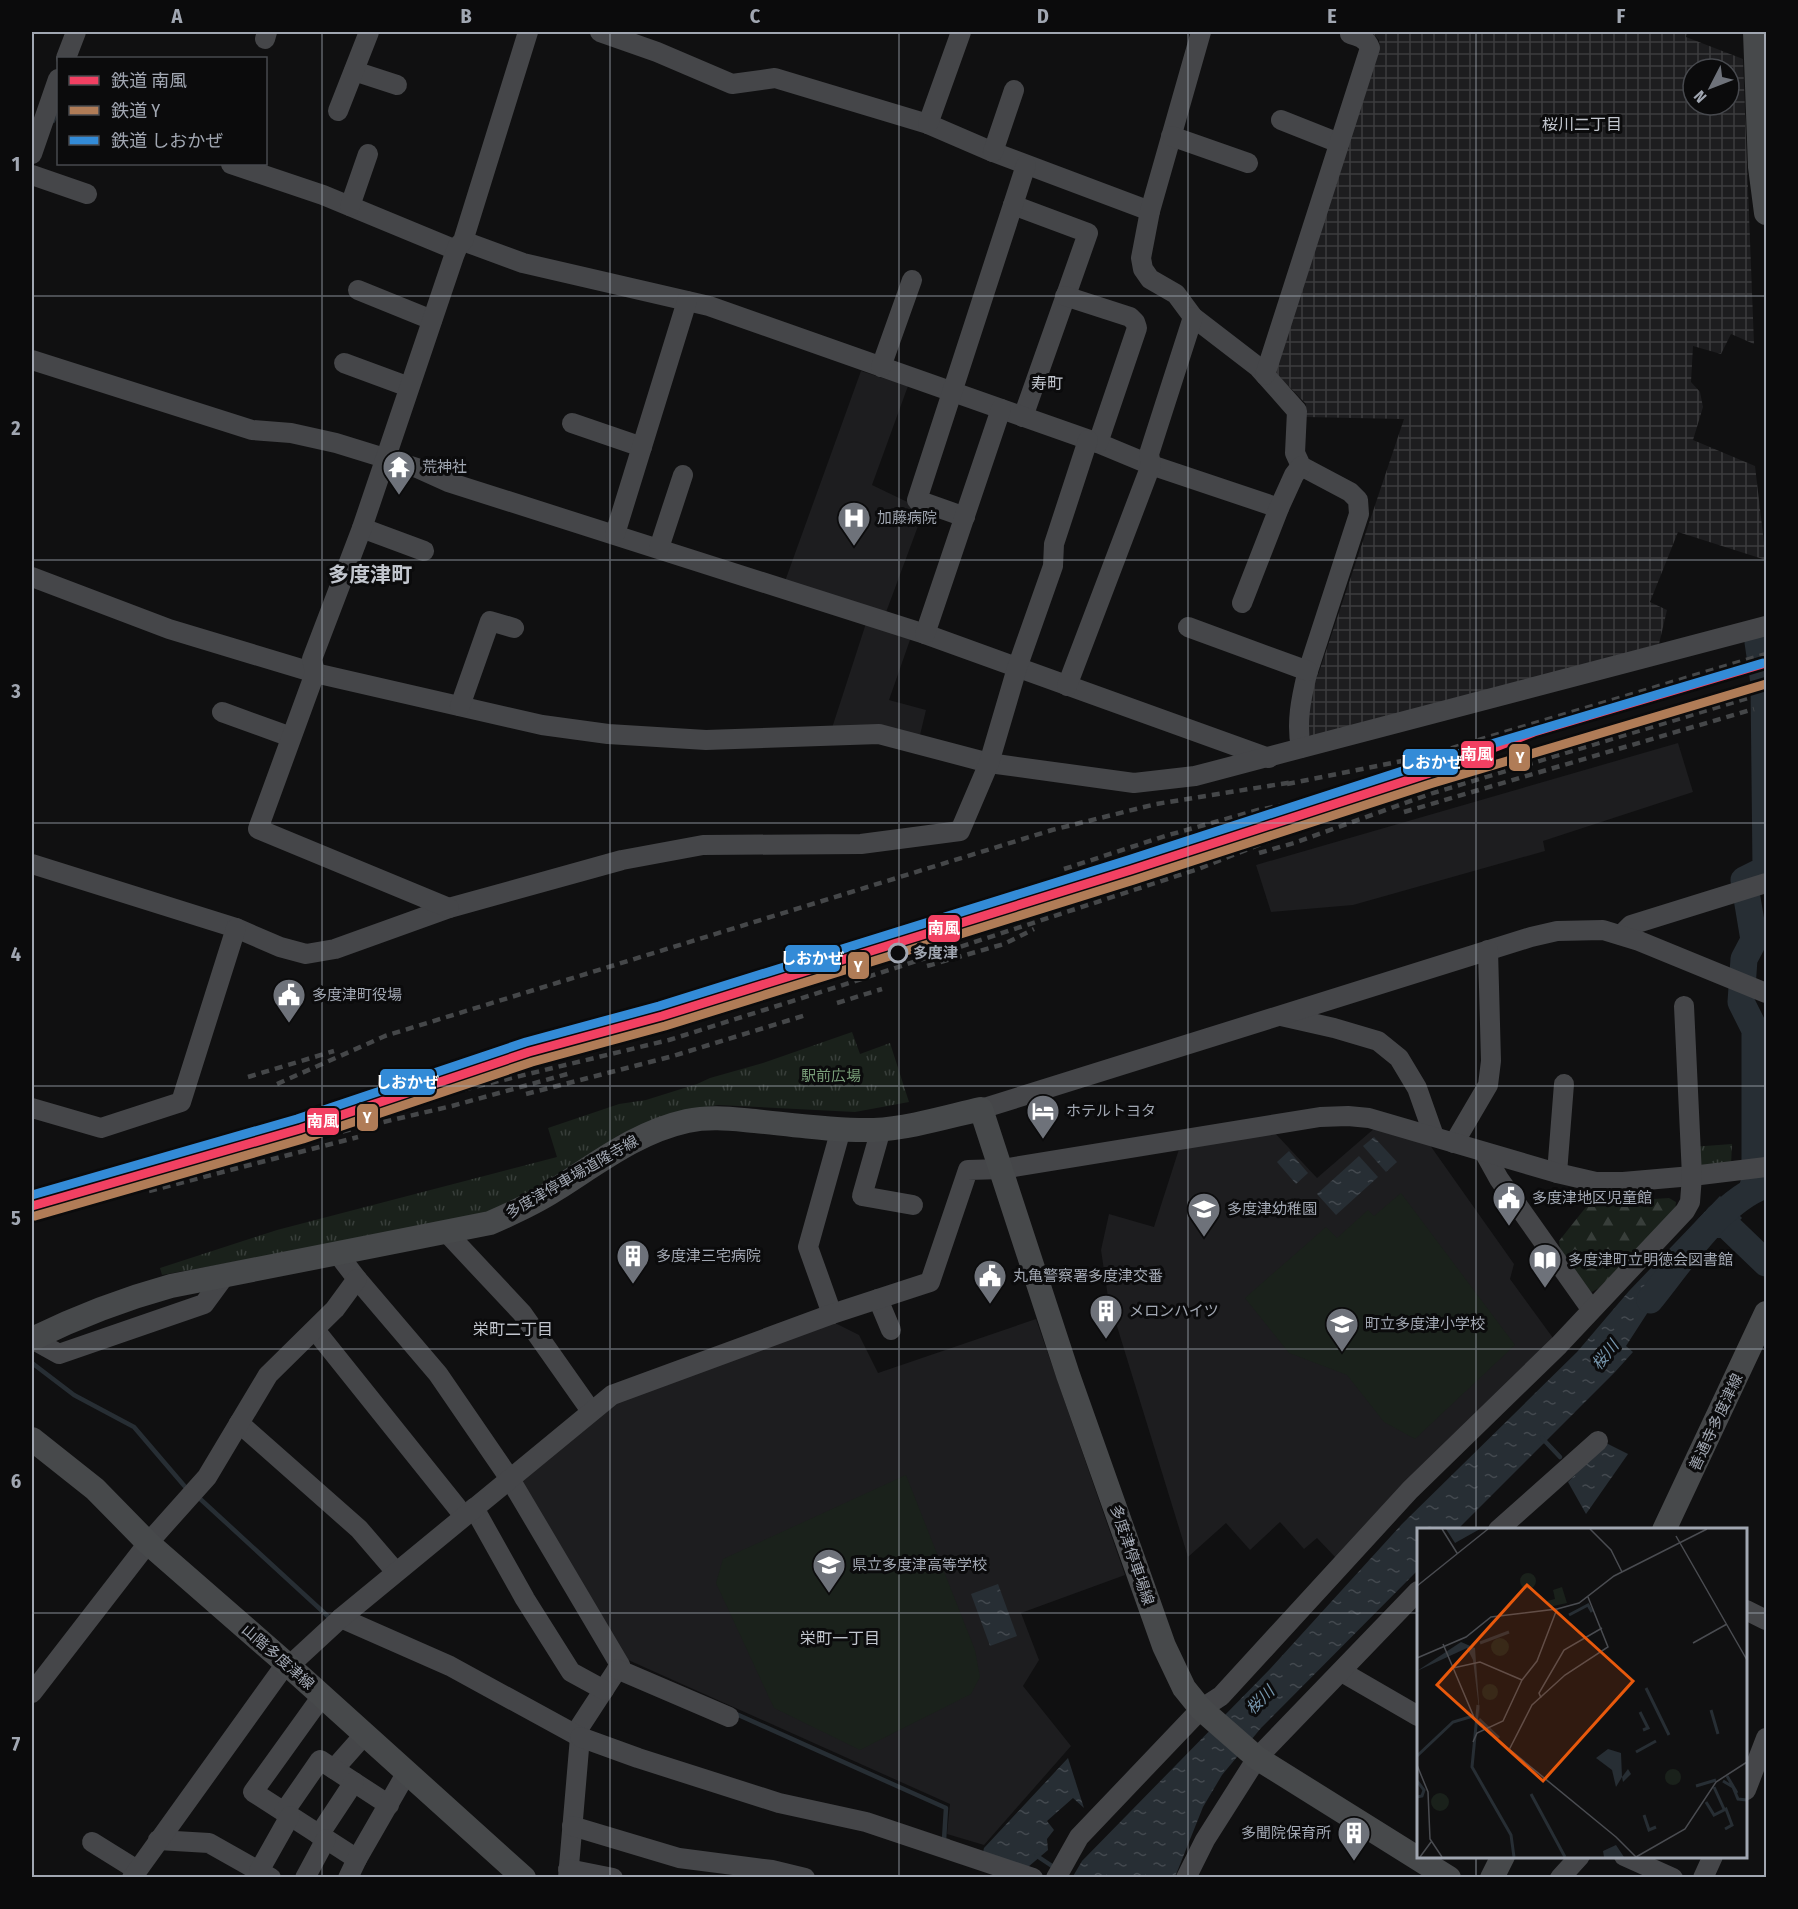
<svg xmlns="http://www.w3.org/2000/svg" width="1798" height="1909" viewBox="0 0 1798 1909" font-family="'Fira Sans Condensed','Noto Sans JP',sans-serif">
<defs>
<pattern id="industrial-grid" width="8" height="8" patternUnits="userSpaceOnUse" patternTransform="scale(1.5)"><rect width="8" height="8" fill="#1d1d1f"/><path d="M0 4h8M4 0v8" fill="none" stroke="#3b3b3d"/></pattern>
<pattern id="grass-tufts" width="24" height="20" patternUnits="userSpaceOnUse" patternTransform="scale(1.5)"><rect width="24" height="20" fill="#1a211b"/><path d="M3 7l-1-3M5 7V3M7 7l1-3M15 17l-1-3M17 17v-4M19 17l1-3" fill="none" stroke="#383e3a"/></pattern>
<pattern id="forest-firs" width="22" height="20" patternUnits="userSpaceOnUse" patternTransform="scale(1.5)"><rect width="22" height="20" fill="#1a211b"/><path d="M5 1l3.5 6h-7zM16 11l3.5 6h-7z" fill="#383e3a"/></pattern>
<pattern id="water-ripples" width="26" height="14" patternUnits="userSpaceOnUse" patternTransform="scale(1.5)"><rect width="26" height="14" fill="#272e34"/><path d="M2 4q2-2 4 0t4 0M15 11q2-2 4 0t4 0" fill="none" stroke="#43494f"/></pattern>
</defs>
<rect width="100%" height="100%" fill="#101011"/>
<g fill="#1d1d1f">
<path d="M861,371L908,386L872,485L924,510L885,615L911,637L889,700L926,710L920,735L832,728L870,611L784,584Z"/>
<path d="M1678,743L1693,792L1543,841L1545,851L1353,905L1271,912L1256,865Z"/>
<path d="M1376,1127L1427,1141L1514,1264L1510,1279L1553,1338L1336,1558L1317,1538L1304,1549L1280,1522L1250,1550L1226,1523L1188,1557L1108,1297L1101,1250L1109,1214L1154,1227L1180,1146L1274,1132L1317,1178Z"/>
<path d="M1036,1319L1125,1575L1021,1613L1039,1660L1023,1686L1071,1746L984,1845L947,1834L950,1804L626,1659L516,1481L616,1400L835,1323L859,1335L878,1373Z"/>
</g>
<path fill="url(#industrial-grid)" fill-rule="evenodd" d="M1371,32H1687L1686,37L1743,59L1754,344L1731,334L1721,354L1693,346L1691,382L1700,392L1703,407L1693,440L1755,466L1766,560L1678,532L1650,602L1667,610L1659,644L1352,730L1312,737L1306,732L1314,675H1318L1404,419L1305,417L1306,404L1275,372L1380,48L1379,40ZM1693,69H1729V105H1693Z"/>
<g fill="url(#grass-tufts)">
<path d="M852,1032L860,1054L890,1043L909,1102L855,1112L718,1105L682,1112L619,1135L570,1168L508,1205L463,1220L162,1275L160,1268L277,1230L557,1157L548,1128L619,1104L646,1100L697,1084L710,1078L763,1063Z"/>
<path d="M1732,1144L1731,1166L1693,1171L1691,1147Z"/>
</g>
<path fill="url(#forest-firs)" d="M1669,1198L1676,1202L1675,1211L1599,1288L1592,1292C1577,1282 1560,1258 1559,1241L1586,1207L1594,1203Z"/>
<g fill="#1a211b">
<path d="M1401,1193L1515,1345L1415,1439L1384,1422L1347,1375L1289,1353L1245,1298L1326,1227L1337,1238L1368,1210L1374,1216Z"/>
<path d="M906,1475L975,1650L980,1677L971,1694L860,1750L774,1708L716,1583L723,1559Z"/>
</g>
<g fill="url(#water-ripples)">
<path d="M1374,1137L1397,1162L1386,1172L1363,1146Z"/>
<path d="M1289,1151L1308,1173L1296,1184L1277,1162Z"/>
<path d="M1359,1156L1378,1177L1336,1215L1317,1194Z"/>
<path d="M1720,1196L1742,1218L1723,1238H1710L1690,1247L1626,1346L1633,1352L1615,1372L1458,1529L1418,1530V1570L1261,1728L1222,1775L1203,1807L1175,1877L1072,1878L1082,1861L1270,1669L1402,1524L1577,1352L1629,1291Z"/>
<path d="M1606,1443L1628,1454L1586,1514L1568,1482Z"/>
<path d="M998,1584L1017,1636L990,1646L971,1594Z"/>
<path d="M1068,1758L1084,1808L1073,1798L1047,1821L1054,1830L1047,1839L1048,1850L1028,1867L982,1856L984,1848Z"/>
</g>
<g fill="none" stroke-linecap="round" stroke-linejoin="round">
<g stroke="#272e34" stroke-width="4.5">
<path d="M53,121L58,110"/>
<path d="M32,1363L74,1395L134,1427L187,1489"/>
<path d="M1542,1438L1560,1457"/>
<path d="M197,1496L332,1620"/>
<path d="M734,1713L946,1808L944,1840L948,1841"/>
<path d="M1037,1856L1055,1868"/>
</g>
<g stroke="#272e34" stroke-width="27">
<path d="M1752,1190L1755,1179V1030L1741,1002L1744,959L1754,940L1744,880L1766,869L1764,683L1758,642"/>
<path d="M1718,1217L1766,1263"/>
<path d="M1650,1300C1680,1263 1721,1200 1766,1185"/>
</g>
<g stroke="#454649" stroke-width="20">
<path d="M600,32L657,52L732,84L775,78L928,124L993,152L1150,211"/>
<path d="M1201,32L1150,211L1141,258L1143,269L1150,279L1176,294L1193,317L1258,367L1297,411L1295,453L1301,466L1350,492L1358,500L1359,514L1307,674C1301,699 1296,723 1301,748"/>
<path d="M265,39L267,32"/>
<path d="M66,58L76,32"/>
<path d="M354,71L397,85"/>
<path d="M338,111L369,32"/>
<path d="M1281,120L1339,143"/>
<path d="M928,124L961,32"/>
<path d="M1171,136L1248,163"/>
<path d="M993,152L1014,90"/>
<path d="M32,154L58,79"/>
<path d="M231,164L323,195L456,250"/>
<path d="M32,175L87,194"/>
<path d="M1013,205L1088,233L1023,417"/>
<path d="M350,206L368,154"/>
<path d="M463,241L523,263L709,306L1098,443L1151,465L1279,508"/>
<path d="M358,290L432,320"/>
<path d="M1065,296L1130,317L1135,322L1137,328L1098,443"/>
<path d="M32,360L252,430L291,433L336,443L417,468L448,482L925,634L1269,758"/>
<path d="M344,363L409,387"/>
<path d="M881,367L912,280"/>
<path d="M1265,375L1370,48C1367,39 1359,36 1350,34"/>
<path d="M572,423L642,447"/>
<path d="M965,517L917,500L1026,165"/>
<path d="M362,528L424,551"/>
<path d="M615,534L687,301"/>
<path d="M659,548L683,475"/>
<path d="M32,577L169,629L315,673L542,725L608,734L706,740L879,734L989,763L1134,783L1195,776L1766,626"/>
<path d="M1242,603L1279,508L1294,475L1301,466"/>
<path d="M1188,627L1308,671"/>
<path d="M925,634L1001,409"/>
<path d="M1067,686L1151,465L1149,454L1193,317"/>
<path d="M460,706L490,621L514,628"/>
<path d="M222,712L291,737"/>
<path d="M32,864L236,928L280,947L306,954L335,949L449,908L622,860L703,845L861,844L960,831L989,763L1017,668L1053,566L1054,544L1088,440"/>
<path d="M449,908L258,829L315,673L312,659L362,528L454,256L458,246L463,241L528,32"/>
<path d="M1621,935L1631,925L1766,883"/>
<path d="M1281,1016L1334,1028L1378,1041L1399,1058L1417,1088L1434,1136"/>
<path d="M32,1108L101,1128L181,1102L236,928"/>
<path d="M981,1109L1531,937L1557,931L1603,930L1639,941L1766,993"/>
<path d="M881,1129L862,1196L913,1205"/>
<path d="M1454,1143L1488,1085L1491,1061L1488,950"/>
<path d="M1484,1152L1499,1179L1591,1309"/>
<path d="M1557,1173L1564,1084"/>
<path d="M447,1233L522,1313L591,1411"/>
<path d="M337,1253L357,1279L438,1374L510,1479L620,1665L575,1734"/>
<path d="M878,1299L891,1330"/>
<path d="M832,1314L808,1247L841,1129"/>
<path d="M315,1330L464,1516"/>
<path d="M32,1339L59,1354L204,1304L226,1274"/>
<path d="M239,1423L359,1529L396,1572"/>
<path d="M474,1508L525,1599L571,1672L604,1690"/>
<path d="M1498,1530L1598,1441"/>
<path d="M1746,1610L1766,1620"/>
<path d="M341,1618L450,1666L580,1737L568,1878"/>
<path d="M617,1669L729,1717"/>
<path d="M1342,1672L1418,1716"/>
<path d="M32,1693L148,1543L207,1477L268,1375L335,1309L357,1279"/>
<path d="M322,1696L253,1792L357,1859"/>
<path d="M580,1737L638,1758L779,1803L866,1822L1033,1878"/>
<path d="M334,1769L365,1734"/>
<path d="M1746,1790L1766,1738"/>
<path d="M284,1812L320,1760L389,1805"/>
<path d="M572,1826L679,1858L772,1870L805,1878"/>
<path d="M319,1835L354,1782"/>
<path d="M158,1840L209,1843L271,1878"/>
<path d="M92,1842L137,1870"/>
<path d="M1624,1856L1673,1878"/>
<path d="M568,1869L613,1878"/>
<path d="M259,1871L290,1816"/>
<path d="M132,1878L280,1672L289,1666L341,1618L612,1395L832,1314L930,1282L968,1170L1002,1169L1320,1117L1348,1116L1369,1118L1557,1173L1596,1182H1623L1692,1176L1766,1167"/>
<path d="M305,1878L326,1839"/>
<path d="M348,1878L357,1859L407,1772"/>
<path d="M1056,1878L1079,1837L1201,1709L1221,1696L1410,1490L1559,1345L1685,1211L1690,1202L1692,1176L1684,1006"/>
<path d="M1186,1878L1205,1840L1257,1758L1418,1591"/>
<path d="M1560,1878L1580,1856"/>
<path d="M1703,1878L1713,1856"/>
</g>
<g stroke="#47494b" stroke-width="24">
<path d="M1755,32L1760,167L1766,213"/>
<path d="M32,1339C79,1316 120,1300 171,1286L490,1223C513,1213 535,1203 555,1190C598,1163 637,1132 687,1121C711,1116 732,1119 755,1121C794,1125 835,1131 874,1130C910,1128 946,1117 981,1109L1068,1375L1164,1646L1184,1688L1201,1709L1257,1758L1449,1878"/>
<path d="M32,1439L95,1489L148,1543L289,1666L524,1878"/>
<path d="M1664,1530L1766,1313"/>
<path d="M1492,1878L1503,1856"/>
</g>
<g stroke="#454749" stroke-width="4.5" stroke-dasharray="8 6" stroke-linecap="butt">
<path d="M1287,784L1422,757L1766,654"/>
<path d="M1365,806L1429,783L1660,714"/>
<path d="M1404,812L1754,709"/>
<path d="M1259,853L1294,843L1433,793L1751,697"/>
<path d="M1064,869L1165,836L1258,810L1323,797L1421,765"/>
<path d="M1131,870L1191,841"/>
<path d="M927,966L1004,944L1034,929"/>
<path d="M837,1003L882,989"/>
<path d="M515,1069L666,1030"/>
<path d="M248,1077L334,1051"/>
<path d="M465,1078L529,1052"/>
<path d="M277,1084L385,1036L1052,830L1156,804L1293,782"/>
<path d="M526,1094L673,1056L806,1015"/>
<path d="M300,1129L669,1040L840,986L1198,869L1291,832L1391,785"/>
<path d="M100,1185L196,1147"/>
<path d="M149,1191L358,1137"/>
<path d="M32,1216L189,1170L263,1150L452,1106L571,1073"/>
</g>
<g stroke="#0b0b0c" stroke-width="14">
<path id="rail-1" d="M32,1206L300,1129L529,1052L662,1016L1131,870L1427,774L1534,732L1766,663"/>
</g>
<g stroke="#0b0b0c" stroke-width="14">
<path id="rail-2" d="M35,1216L303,1139L532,1062L665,1026L1134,880L1430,784L1766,684"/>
</g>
<g stroke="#0b0b0c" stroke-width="14">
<path id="rail-3" d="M32,1195L297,1119L526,1042L659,1006L1128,860L1424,764L1763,663"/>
</g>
<use href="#rail-1" stroke="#f24062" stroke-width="9"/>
<use href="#rail-2" stroke="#b07c57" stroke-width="9"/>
<use href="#rail-3" stroke="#338bd7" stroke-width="9"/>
</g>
<path fill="none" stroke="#a1a7b2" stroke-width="1.5" stroke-opacity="0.55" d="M322,32V1878M610,32V1878M899,32V1878M1188,32V1878M1476,32V1530M32,296H1766M32,560H1766M32,823H1766M32,1086H1766M32,1349H1766M32,1613H1418M1746,1613H1766M1476,1856V1878"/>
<defs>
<g id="temple-pin" transform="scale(1.725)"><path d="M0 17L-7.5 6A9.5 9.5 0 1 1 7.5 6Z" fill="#6e727a" stroke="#0b0b0c"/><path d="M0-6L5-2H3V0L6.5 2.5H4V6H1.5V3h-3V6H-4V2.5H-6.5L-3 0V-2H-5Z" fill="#fff"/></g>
<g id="hospital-pin" transform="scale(1.725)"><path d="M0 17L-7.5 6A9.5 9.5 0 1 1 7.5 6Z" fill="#6e727a" stroke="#0b0b0c"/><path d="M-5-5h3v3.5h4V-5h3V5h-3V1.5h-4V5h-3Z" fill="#fff"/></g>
<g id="civic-pin" transform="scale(1.725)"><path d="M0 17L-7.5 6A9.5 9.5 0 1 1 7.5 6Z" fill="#6e727a" stroke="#0b0b0c"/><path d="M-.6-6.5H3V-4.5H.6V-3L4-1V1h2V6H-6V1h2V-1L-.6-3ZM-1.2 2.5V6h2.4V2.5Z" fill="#fff"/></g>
<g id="hotel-pin" transform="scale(1.725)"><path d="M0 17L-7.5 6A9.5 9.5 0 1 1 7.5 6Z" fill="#6e727a" stroke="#0b0b0c"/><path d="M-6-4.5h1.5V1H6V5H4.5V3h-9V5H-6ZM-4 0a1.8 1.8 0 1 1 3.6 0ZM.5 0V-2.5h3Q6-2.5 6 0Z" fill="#fff"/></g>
<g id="school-pin" transform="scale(1.725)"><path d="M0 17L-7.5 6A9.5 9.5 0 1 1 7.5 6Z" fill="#6e727a" stroke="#0b0b0c"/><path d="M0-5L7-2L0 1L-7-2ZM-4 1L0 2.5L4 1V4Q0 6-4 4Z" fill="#fff"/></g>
<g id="building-pin" transform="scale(1.725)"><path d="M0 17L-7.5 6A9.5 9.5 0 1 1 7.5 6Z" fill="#6e727a" stroke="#0b0b0c"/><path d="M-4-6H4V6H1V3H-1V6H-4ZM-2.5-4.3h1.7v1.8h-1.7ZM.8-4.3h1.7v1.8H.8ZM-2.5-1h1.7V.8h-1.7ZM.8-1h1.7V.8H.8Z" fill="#fff"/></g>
<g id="library-pin" transform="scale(1.725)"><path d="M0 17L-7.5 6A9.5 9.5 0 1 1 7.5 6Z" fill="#6e727a" stroke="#0b0b0c"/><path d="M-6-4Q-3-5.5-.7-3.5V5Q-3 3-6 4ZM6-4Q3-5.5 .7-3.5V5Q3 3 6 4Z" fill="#fff"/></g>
</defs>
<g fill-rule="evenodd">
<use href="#temple-pin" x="399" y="467"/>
<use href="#hospital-pin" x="854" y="518"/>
<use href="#civic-pin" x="289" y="995"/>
<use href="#hotel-pin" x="1043" y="1111"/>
<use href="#civic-pin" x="1509" y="1198"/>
<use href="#school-pin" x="1204" y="1209"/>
<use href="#building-pin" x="633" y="1256"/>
<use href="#library-pin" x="1545" y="1260"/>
<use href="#civic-pin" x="990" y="1276"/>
<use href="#building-pin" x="1106" y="1311"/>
<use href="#school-pin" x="1342" y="1324"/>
<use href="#school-pin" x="829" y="1565"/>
<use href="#building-pin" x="1354" y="1833"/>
</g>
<circle fill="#0b0b0c" stroke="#a1a7b2" stroke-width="3" cx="898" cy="953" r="9"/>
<g text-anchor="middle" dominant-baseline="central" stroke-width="6" stroke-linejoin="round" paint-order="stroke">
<g font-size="15" fill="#a1a7b2" stroke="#0b0b0c" text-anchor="start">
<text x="422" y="467">荒神社</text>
<text x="877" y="518">加藤病院</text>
<text x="312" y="995">多度津町役場</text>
<text x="1066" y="1111">ホテルトヨタ</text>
<text x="1532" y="1198">多度津地区児童館</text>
<text x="1227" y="1209">多度津幼稚園</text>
<text x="656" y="1256">多度津三宅病院</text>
<text x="1568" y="1260">多度津町立明徳会図書館</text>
<text x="1013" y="1276">丸亀警察署多度津交番</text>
<text x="1129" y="1311">メロンハイツ</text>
<text x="1365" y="1324">町立多度津小学校</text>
<text x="852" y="1565">県立多度津高等学校</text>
<text x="1331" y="1833" text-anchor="end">多聞院保育所</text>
</g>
<g font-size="15" font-weight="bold" fill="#a1a7b2" stroke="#0b0b0c" text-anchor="start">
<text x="913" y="953">多度津</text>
</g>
<g font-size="15" fill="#789d78" stroke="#0b0b0c">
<text x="831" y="1076">駅前広場</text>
</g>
<g font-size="15" fill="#a1a7b2" stroke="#0b0b0c">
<text transform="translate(572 1177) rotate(-30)">多度津停車場道隆寺線</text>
<text transform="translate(1716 1422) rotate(-65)">善通寺多度津線</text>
<text transform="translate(1132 1555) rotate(71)">多度津停車場線</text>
<text transform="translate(278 1657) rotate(41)">山階多度津線</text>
</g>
<g font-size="16" fill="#c2c6ce" stroke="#0b0b0c">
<text x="1582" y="124">桜川二丁目</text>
<text x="1047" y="383">寿町</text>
<text x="513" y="1329">栄町二丁目</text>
<text x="840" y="1638">栄町一丁目</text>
</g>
<g font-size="16" font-style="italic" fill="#7797ae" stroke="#0b0b0c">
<text transform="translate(1605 1355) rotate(-51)">桜川</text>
<text transform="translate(1260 1700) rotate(-45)">桜川</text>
</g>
<g font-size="21" font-weight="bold" fill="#c2c6ce" stroke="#0b0b0c">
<text x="370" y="575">多度津町</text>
</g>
</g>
<g transform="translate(1417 1528)">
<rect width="330" height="330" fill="#101011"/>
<path d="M103 53a8 8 0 1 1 16 0a8 8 0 1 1-16 0ZM145,59L150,75L132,79L130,73L138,71L136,62ZM74 119a9 9 0 1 1 18 0a9 9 0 1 1-18 0ZM65 164a8 8 0 1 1 16 0a8 8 0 1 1-16 0ZM248 249a8 8 0 1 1 16 0a8 8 0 1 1-16 0ZM14 274a9 9 0 1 1 18 0a9 9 0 1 1-18 0Z" fill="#1a211b"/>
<path d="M29,1H63L38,15ZM44,114L58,120L63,189L56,132L50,120L0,143ZM191,221L204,225L205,249L211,241L214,246L206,254L205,249L199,259L195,242L179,230ZM199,317L207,329H187L186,323Z" fill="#272e34"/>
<path fill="none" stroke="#272e34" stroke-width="3" d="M152,87L171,77L175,84M63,115L92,104M229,160L252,207M61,177L55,239L94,307L97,329M294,182L301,206M223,184L231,200L226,202M62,191L82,210M219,224L239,213M0,228L36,194L56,188M310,248L320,265M0,253L7,262L5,268L0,269M306,253L316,259L321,271L330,272M279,258L299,252M297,259L307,281M114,266L148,329M289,274L297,287L309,281L315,297L308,301M227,287L232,302L239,299"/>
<path fill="none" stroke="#4a4c51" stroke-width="1.5" d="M25,1L40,25M173,1L194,22L205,44M259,8L330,132M0,58L71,1M140,81L162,75L197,48L290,1M276,115L310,96M26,116L59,194L199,309L219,329M0,130L49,109L74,89L140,81L120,133L105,152L63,134L36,140M124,170L122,165L147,122L185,100M56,214L60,205L86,193L105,152M92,222L115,177L148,147L191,119L171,69M0,237L11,264L13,311L25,329M3,329L14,314M219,329L268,301L299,254L330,234"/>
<path fill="#e8590c" fill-opacity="0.15" stroke="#e8590c" stroke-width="3" d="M110,57L216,153L126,253L20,157Z"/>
<rect width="330" height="330" fill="none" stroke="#a1a7b2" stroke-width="3"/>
</g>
<g stroke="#0b0b0c" stroke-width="2">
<rect x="1460" y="740" width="35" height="29" rx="6" fill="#f24062"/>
<rect x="1508" y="743" width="23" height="29" rx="6" fill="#b07c57"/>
<rect x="1402" y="748" width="57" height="28" rx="6" fill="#338bd7"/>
<rect x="927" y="914" width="34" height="29" rx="6" fill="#f24062"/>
<rect x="784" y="944" width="57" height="29" rx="6" fill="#338bd7"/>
<rect x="847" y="951" width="23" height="29" rx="6" fill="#b07c57"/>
<rect x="379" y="1068" width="57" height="28" rx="6" fill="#338bd7"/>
<rect x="356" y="1103" width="23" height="29" rx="6" fill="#b07c57"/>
<rect x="306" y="1107" width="34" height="29" rx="6" fill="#f24062"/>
</g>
<g font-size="16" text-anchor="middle" font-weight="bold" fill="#fff">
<text x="1477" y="760">南風</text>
<text x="1520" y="763">Y</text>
<text x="1431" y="768">しおかぜ</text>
<text x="944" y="934">南風</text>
<text x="812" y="964">しおかぜ</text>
<text x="858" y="972">Y</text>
<text x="407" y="1088">しおかぜ</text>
<text x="367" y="1123">Y</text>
<text x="323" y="1127">南風</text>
</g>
<rect width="1798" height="1909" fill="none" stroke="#0b0b0c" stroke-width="66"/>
<rect x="57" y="57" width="210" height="108" fill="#0b0b0c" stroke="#47494e" stroke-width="1.5"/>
<rect x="69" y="76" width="30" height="9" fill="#f24062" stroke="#47494e" stroke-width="1.5"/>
<text x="111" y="87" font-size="18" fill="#a1a7b2">鉄道 南風</text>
<rect x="69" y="106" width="30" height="9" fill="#b07c57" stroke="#47494e" stroke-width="1.5"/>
<text x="111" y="117" font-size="18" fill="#a1a7b2">鉄道 Y</text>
<rect x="69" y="136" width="30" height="9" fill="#338bd7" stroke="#47494e" stroke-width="1.5"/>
<text x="111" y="147" font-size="18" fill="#a1a7b2">鉄道 しおかぜ</text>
<g transform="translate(1711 87) rotate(228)"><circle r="28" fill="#0b0b0c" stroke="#47494e" stroke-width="1.5"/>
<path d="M0-4.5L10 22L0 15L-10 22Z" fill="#6e727a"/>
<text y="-9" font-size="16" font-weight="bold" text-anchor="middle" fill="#a1a7b2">N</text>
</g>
<rect x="33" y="33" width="1732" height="1843" fill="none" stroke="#a1a7b2" stroke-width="2"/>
<g font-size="20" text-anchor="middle" font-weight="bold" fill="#a1a7b2">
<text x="177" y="23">A</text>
<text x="466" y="23">B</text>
<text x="755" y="23">C</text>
<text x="1043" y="23">D</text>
<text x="1332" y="23">E</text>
<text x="1621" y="23">F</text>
<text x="16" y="171">1</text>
<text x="16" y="435">2</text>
<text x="16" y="698">3</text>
<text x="16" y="961">4</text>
<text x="16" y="1225">5</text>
<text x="16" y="1488">6</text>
<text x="16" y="1751">7</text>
</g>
</svg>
